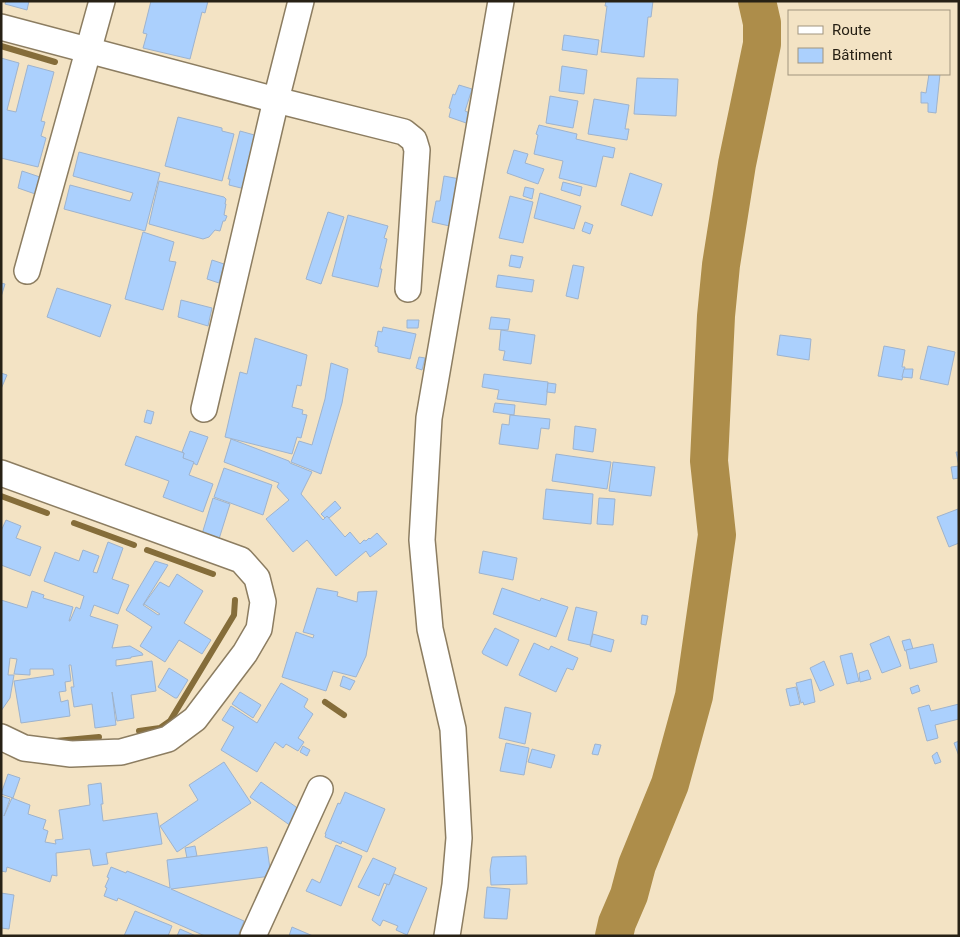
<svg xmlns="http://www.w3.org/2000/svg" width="960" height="937" viewBox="0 0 960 937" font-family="Roboto,sans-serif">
<rect width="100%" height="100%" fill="#f3e3c4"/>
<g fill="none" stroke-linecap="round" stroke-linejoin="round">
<g stroke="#856d3a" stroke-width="6">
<path d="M1,46L55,62"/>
<path d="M1,496L47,513"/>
<path d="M74,523L134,545"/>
<path d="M147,550L213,574"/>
<path d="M325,702L344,715"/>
<path d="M139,731L160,728L170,721L234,615L235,600"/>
<path d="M56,741L99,737"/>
</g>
<path stroke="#ad8d4a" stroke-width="38" d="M614,936L617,923L629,895L637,865L670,784L694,696L717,535L709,461L716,316L721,265L737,164L762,44V23L757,1"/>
</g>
<g fill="#abd0fd" stroke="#9eb3cd">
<path d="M6,1H29L27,10L5,4Z"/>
<path d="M151,1H208L205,13L202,12L190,59L143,48L147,34L143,33Z"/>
<path d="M606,1H653L651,17H648L644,57L601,52L607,6H605Z"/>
<path d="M564,35L599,40L597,55L562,50Z"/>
<path d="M1,58L19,63L7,110L16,112L28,65L54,72L41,121L45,122L41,136L46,138L38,167L1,158Z"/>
<path d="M562,66L587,70L584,94L559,91Z"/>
<path d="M929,74H940L936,113L928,112V103H921V92L926,93Z"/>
<path d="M637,78L678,79L676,116L634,114Z"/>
<path d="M459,85L472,89L465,111L472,114L469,124L449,117L451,109L449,108L453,94L455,95Z"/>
<path d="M550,96L578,101L573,128L546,123Z"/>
<path d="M594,99L629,105L625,129H629L627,140L588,134Z"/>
<path d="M178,117L222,128V131L234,134L222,181L165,166Z"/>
<path d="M539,125L577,134L576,139L615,148L613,158L603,156L596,187L559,178L563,161L534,154L538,135L536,134Z"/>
<path d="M240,131L258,136L245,189L229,185L230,179H228Z"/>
<path d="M514,150L528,154L525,163L544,169L538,184L507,173Z"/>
<path d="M79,152L160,173L145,231L64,209L70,185L130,201L133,193L73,176Z"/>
<path d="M22,171L46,179L41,196L18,188Z"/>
<path d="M630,173L662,184L652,216L621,205Z"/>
<path d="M444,176L465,180L454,227L432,222L436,201H440Z"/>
<path d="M159,181L224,197L226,199L225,204H226L224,215L227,216L225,221H223L220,231L215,230L209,237L203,239L149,224Z"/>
<path d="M563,182L582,187L580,196L561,190Z"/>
<path d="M525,187L534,189L532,199L523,196Z"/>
<path d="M540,193L581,206L574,229L534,218Z"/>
<path d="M510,196L533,202L523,243L499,238Z"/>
<path d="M328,212L344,217L321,284L306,279Z"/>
<path d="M348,215L388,226L384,238L387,239L380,269H382L378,287L332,276Z"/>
<path d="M585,222L593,225L590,234L582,231Z"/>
<path d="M143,232L174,242L169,261L176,262L163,310L125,299Z"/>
<path d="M511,255L523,257L520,268L509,266Z"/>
<path d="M212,260L224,264L219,283L207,279Z"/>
<path d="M573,265L584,267L578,299L566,296Z"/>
<path d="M498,275L534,280L532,292L496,287Z"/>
<path d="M1,283L5,284L1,297Z"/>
<path d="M57,288L111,305L100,337L47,317Z"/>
<path d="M181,300L212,308L208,326L178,317Z"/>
<path d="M491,317L510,319L508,330L489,329Z"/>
<path d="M407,320H419L418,328H407Z"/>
<path d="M383,327L416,334L410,359L378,352V347L375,346L378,331L382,332Z"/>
<path d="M501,330L535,335L531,364L503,360L505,351L499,350Z"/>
<path d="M780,335L811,339L809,360L777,355Z"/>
<path d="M255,338L307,355L301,386L297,385L292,407L303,410L302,414L307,415L301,438L297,437L292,454L225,437L240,372L247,374Z"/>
<path d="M884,346L905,350L902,367H905L902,380L878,376Z"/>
<path d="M928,346L955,352L948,385L920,379Z"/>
<path d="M419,357L425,358L422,370L416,368Z"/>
<path d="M331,363L348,369L342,403L321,474L291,462L299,441L312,445L325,399Z"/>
<path d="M904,369H913L912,378L902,377Z"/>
<path d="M1,373L7,375L1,389Z"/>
<path d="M484,374L548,382L546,405L497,399L499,390L482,387Z"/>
<path d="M548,383L556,384L555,393L547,392Z"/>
<path d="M495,403L515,405L514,415L493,412Z"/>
<path d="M147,410L154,412L151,424L144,422Z"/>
<path d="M510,415L550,419L549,429L541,428L538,449L499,444L502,424L509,425Z"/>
<path d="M575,426L596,429L593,452L573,449Z"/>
<path d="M190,431L208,437L197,465L183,458L184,453L182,452Z"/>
<path d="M136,436L184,453L183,458L194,462L189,475L213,484L203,512L163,497L169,481L125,465Z"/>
<path d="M231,439L289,461L290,463L312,472L301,494L323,520L327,516L345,537L350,532L360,544L364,540L366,541L369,538L370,539L377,533L387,544L370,557L366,551L336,576L307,540L293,552L266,519L289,500L277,487L279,483L224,462Z"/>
<path d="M956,452H959V478L953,479L951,467L959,466Z"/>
<path d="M556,454L611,462L607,489L552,481Z"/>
<path d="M613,462L655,467L651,496L609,491Z"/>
<path d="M224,468L272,485L263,515L214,497Z"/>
<path d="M546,489L593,494L591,524L543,519Z"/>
<path d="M213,498L230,504L219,539L202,534Z"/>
<path d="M599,498L615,499L613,525L597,524Z"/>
<path d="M335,501L341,508L329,518L327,516L325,518L321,514Z"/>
<path d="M958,509L959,543L949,547L937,517Z"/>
<path d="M6,520L21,526L16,538L41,547L30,576L1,565V531Z"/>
<path d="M108,542L123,548L112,579L129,585L118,614L94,605L90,616L118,625L112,648L130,646L142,653L143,655L131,657V658L116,660V666L152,661L156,691L131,695L134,718L117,721L112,692L116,725L95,728L92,704L74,707L71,687H74L71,665H69L71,681L65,682L66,691L59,692L61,702L68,700L70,716L21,723L14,681L54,675L53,669H30V675L14,674L17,659L10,658L8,675H14L10,698L1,711V600L27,608L32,591L44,595L43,598L73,607L69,621H70L76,607L80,609L84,596L44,581L55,552L79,561L83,550L99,556L93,572L97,573Z"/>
<path d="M483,551L517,558L513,580L479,573Z"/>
<path d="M155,561L168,565L143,605L158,615L160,614L144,604L160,582L169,587L177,574L203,591L184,623L211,640L202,654L179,640L165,662L140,646L152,627L126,610Z"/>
<path d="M317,588L338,592L337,596L357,602L358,592L377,591L366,656L356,677L333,671L326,691L282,677L296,632L313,638L314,635L303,632Z"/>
<path d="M502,588L540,601L541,598L568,607L556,637L493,614Z"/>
<path d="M576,607L597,612L590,645L568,640Z"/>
<path d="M642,615L648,616L646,625L641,624Z"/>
<path d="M495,628L519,640L507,666L483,654L482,652Z"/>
<path d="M593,634L614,640L611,652L590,646Z"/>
<path d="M889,636L901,666L882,673L870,644Z"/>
<path d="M910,639L913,649L905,651L902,641Z"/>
<path d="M534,643L549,650L551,646L578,658L573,670L567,668L556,692L519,675Z"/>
<path d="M933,644L937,662L910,669L906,650Z"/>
<path d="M852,653L859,681L847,684L840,656Z"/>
<path d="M824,661L834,685L820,691L810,668Z"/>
<path d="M169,668L188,680L177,698H175L158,687Z"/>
<path d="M868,670L871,679L860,682L859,673Z"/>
<path d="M343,676L355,681L350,690L340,686Z"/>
<path d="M811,679L815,702L804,705L803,702L801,703L796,683Z"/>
<path d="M281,683L308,699L304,707L313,714L298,738L304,742L298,751L286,744L283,748L275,742L257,772L221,750L234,727L222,720L231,706L257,723Z"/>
<path d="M918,685L920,691L912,694L910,688Z"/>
<path d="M796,687L800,704L790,706L786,689Z"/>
<path d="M240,692L261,705L253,718L232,704Z"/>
<path d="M959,704V719L935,725L938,738L927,741L918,708L929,705L931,711Z"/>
<path d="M505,707L531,713L525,744L499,738Z"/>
<path d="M959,741V756L954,743Z"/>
<path d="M506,743L529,748L524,775L500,771Z"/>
<path d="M595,744L601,745L598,755L592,754Z"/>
<path d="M303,746L310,750L307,756L300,752Z"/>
<path d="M532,749L555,755L551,768L528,762Z"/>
<path d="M937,752L941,762L935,764L932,756Z"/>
<path d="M224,762L251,803L177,852L160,826L198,800L189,785Z"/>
<path d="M8,774L20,778L13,798L1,794Z"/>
<path d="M261,782L296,807L298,810L291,826L250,797Z"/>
<path d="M101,783L103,804H101L103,821L157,813L162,844L106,853L108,864L93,866L90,849L56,853L57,876L52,875L50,882L7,867L6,872L1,871V796L10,799L4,816L12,798L30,805L28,814L46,820L43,829L48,831L45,842L56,844L55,840L63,839L59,810L90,805L88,785Z"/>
<path d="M345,792L385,809L367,852L342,841L341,844L325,837L326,834H325L338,803L340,804Z"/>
<path d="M336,845L362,856L341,906L306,891L312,879L320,883Z"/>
<path d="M195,846L197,856L187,858L185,848Z"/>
<path d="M267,847L271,876L171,889L244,921L238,936H205L118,898L117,901L104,896L107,888L105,887L109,878L107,877L111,867L126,873L127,871L170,888L167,860Z"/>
<path d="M526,856L527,884L491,885L490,870L492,857Z"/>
<path d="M373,858L396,868L389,885L384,883L379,896L358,887Z"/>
<path d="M394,874L427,888L407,935L396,930L398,926L383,920L380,926L372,920L387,884L389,885Z"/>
<path d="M487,887L510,889L507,919L484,918Z"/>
<path d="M1,893L14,895L9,929L1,928Z"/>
<path d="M135,911L172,926L168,936H124Z"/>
<path d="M292,927L313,936H289Z"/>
<path d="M180,929L196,936H177Z"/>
</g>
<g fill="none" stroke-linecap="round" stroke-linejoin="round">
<g stroke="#8c7d61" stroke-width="28">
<g id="minor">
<path d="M1,27L276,100L404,132L414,140L417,150L408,289"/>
<path d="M27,271L102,1"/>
<path d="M204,409L276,100L301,1"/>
<path d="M1,473L241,560L257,578L263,602L259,629L245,653L195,719L168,739L121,752L71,754L24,748L1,737"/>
<path d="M253,936L320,789"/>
<path d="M447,936L455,885L459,838L453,729L430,629L422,540L429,418L501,1"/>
</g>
</g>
<use href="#minor" stroke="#fff" stroke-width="25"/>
</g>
<rect width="960" height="937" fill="none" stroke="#272115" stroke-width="5"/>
<rect x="788" y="10" width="162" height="65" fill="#f3e3c4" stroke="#a1957e"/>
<rect x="798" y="26" width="25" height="8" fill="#ffffff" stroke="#a1957e"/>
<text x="832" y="35" font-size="15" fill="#272115">Route</text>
<rect x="798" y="48" width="25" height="15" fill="#abd0fd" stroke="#a1957e"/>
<text x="832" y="60" font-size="15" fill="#272115">Bâtiment</text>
</svg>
